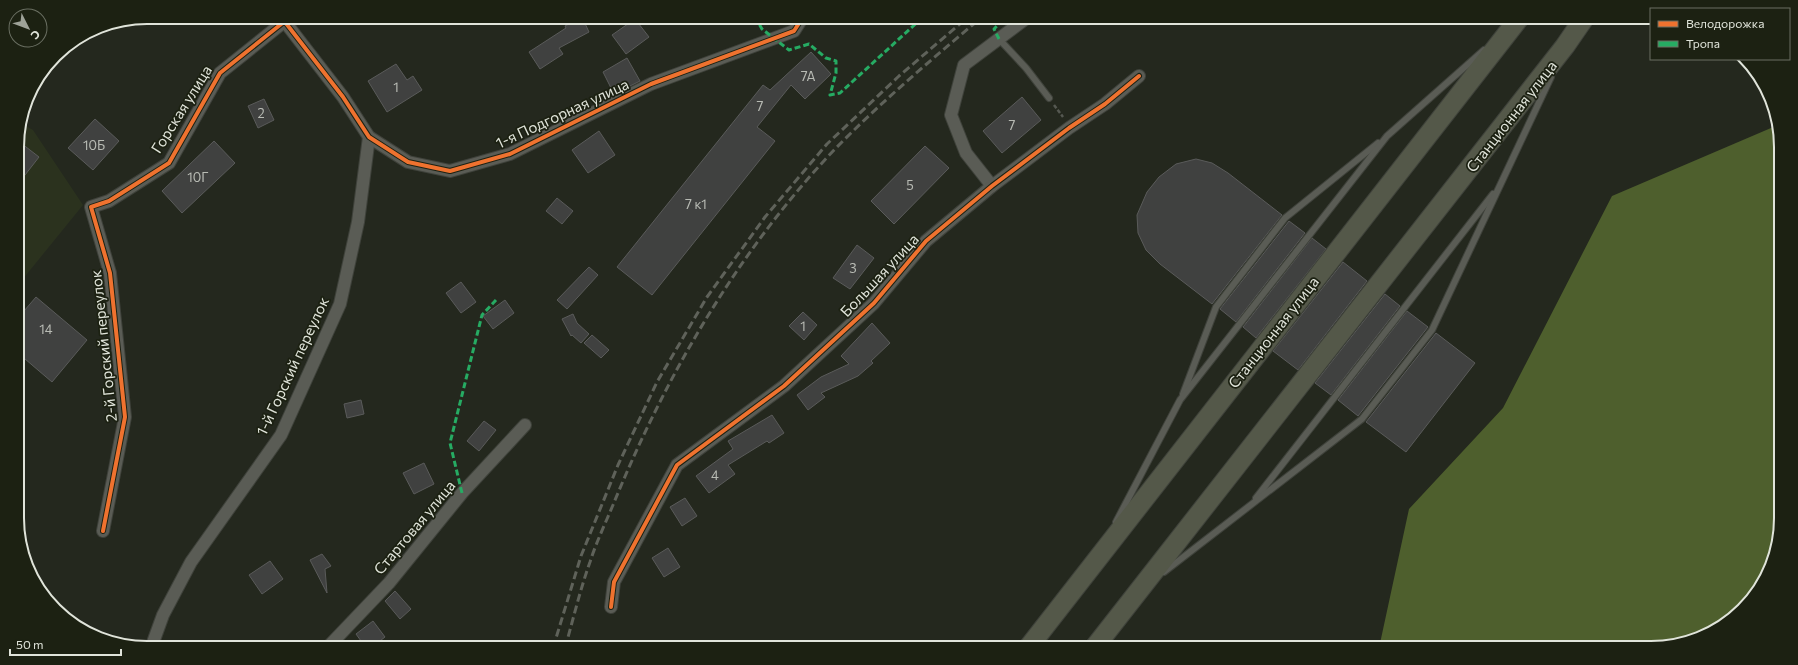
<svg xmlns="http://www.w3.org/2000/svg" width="1798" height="665" viewBox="0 0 1798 665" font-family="Commissioner,sans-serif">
<rect width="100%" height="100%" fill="#24281e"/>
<path fill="#2b321e" d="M21,123L33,130L83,205L18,285L17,139Z"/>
<path fill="#4e5f2d" d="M1778,125L1780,130L1781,518L1774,559L1759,590L1730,621L1693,641L1659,648H1379L1409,509L1503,408L1612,196Z"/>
<g fill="#404140" stroke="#5a5b5a">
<path d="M582,17L589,32L559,48L563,54L540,69L529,52L566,28L565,26Z"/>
<path d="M635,19L649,37L626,54L612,35Z"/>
<path d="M811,52L831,74L805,99L791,85L757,127L775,141L652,295L617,267L763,85L770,90Z"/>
<path d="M627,58L640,81L614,94L603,72Z"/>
<path d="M396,64L407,80L413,76L422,90L387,112L368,81Z"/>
<path d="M1022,97L1041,120L1002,153L983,131Z"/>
<path d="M264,99L274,120L258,128L248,106Z"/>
<path d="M95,119L119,141L93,170L68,148Z"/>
<path d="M599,131L615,155L588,173L572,150Z"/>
<path d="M17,140L39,157L18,184L17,161Z"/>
<path d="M214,141L235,163L182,213L162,191Z"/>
<path d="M925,146L949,168L894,224L871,201Z"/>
<path d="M1196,159L1212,163L1228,173L1282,215L1212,304L1160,264L1146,250L1138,233L1137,215L1147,192L1159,177L1176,164Z"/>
<path d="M557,198L573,211L562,224L546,211Z"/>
<path d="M1289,221L1305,233L1236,322L1220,309Z"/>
<path d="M1312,238L1326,249L1256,338L1243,327Z"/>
<path d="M857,245L874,258L850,289L833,278Z"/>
<path d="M1343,262L1367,281L1298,370L1273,351Z"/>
<path d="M589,267L598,275L567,309L557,300Z"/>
<path d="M461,282L476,302L461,313L446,293Z"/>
<path d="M1385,294L1400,306L1331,395L1315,383Z"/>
<path d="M36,297L87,340L52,382L18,353V318Z"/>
<path d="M505,300L514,313L493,329L483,316Z"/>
<path d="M1407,311L1428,327L1358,416L1338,400Z"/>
<path d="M803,312L817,325L804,340L789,326Z"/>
<path d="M573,314L577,323L589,334L581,343L572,335L571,336L562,319Z"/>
<path d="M872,323L890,343L871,361L873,363L858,376L821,393L825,397L808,410L797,395L821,377L849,364L841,356Z"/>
<path d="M1436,333L1475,363L1406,452L1366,422Z"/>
<path d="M592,335L609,350L601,358L584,343Z"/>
<path d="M361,400L364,414L347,418L344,404Z"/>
<path d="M772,415L784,433L769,443L767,441L728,465L735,474L709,493L696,476L733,449L728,441Z"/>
<path d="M484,421L496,430L479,451L467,441Z"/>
<path d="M424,463L434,484L414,494L403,473Z"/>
<path d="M685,498L697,516L682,526L670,507Z"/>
<path d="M668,548L680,567L664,577L652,558Z"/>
<path d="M322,554L331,566L325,569L327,593L310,560Z"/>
<path d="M270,561L283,579L262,594L249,575Z"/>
<path d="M395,591L411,609L400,619L385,601Z"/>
<path d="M373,621L385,637L371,648H366L356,634Z"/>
</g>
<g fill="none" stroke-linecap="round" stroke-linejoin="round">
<g stroke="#3f423b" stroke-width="8">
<g id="service">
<path d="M999,39L1026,68L1049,98"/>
<path d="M1183,394L1216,307L1285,218L1378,143"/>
<path d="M1256,498L1493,194"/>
<path d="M1116,522L1180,400L1387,136L1484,50"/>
<path d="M1164,572L1362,419L1432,330L1551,77"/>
</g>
</g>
<g stroke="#3f423b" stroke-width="14">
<g id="minor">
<path d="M285,22L343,97L369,137L408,162L450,171L510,154L651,84L794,31L803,17"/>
<path d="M992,186L966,153L951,115L964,65L1028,17"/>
<path d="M103,531L125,417L110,273L91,207L109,201L169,163L220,73L290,17"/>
<path d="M611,607L614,582L677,465L784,386L874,303L926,241L992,186L1069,128L1105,104L1139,76"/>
<path d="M151,648L163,615L191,562L281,435L340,304L358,222L369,137"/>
<path d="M327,648L389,583L462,493L525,425"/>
</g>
</g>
<g stroke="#3f423b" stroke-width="21">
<g id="primary">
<path d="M1028,648L1520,17"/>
<path d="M1094,648L1565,46L1585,17"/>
</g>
</g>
<path stroke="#555851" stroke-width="2.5" stroke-dasharray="4 2" stroke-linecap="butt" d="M1054,105L1063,117"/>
<use href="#service" stroke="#5a5c55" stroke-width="6"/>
<use href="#minor" stroke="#5a5c55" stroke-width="12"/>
<use href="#primary" stroke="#545849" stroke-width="19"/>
<g stroke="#5f625a" stroke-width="3" stroke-dasharray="8 4" stroke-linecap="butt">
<path d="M553,648L581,556L618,465L657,382L707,297L765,217L827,144L899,76L968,17"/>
<path d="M565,648C573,620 580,590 590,562C596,543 605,524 613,505C666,375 738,251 835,149C881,102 932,59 982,17"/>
</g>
<g stroke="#26ab63" stroke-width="3" stroke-dasharray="6 3" stroke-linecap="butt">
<path d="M755,17L762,29L789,50L809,44L826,58L836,61V73L830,95L840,93L923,17"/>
<path d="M999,39L994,29L1006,17"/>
<path d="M462,493L450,443L482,315L496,300"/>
</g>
<g stroke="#1c2112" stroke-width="6">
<g id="cycleway">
<path d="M285,22L343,97L369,137L408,162L450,171L510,154L651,84L794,31L803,17"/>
<path d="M103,531L125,417L110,273L91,207L109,201L169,163L220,73L290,17"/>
<path d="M611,607L614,582L677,465L784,386L874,303L926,241L992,186L1069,128L1105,104L1139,76"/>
</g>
</g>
<use href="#cycleway" stroke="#ef722f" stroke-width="4"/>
</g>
<g text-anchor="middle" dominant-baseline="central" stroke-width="3.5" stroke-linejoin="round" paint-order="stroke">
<g font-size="13" fill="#b8bbb4">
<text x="808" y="76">7А</text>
<text x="396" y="87">1</text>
<text x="760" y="106">7</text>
<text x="261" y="113">2</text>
<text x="1012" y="125">7</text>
<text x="94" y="145">10Б</text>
<text x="198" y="177">10Г</text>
<text x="910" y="185">5</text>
<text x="696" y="204">7 к1</text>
<text x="853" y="268">3</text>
<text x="803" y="326">1</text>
<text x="46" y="329">14</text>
<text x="715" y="475">4</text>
</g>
<g font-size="15" fill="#e0e4da" stroke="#1c2112">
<text transform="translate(181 109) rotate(-58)">Горская улица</text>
<text transform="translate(562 113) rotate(-25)">1-я Подгорная улица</text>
<text transform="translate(1511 116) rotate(-52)">Станционная улица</text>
<text transform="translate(879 275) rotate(-47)">Большая улица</text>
<text transform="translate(1273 332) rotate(-52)">Станционная улица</text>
<text transform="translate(103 346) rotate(-96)">2-й Горский переулок</text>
<text transform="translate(292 366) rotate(-65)">1-й Горский переулок</text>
<text transform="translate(414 527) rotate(-50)">Стартовая улица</text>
</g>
</g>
<path d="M0 0H1798V665H0ZM147 24H1651A123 123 0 0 1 1774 147V518A123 123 0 0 1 1651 641H147A123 123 0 0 1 24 518V147A123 123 0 0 1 147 24Z" fill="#1c2112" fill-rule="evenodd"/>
<path fill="none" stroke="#e0e4da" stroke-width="2" d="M147 24H1651A123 123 0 0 1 1774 147V518A123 123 0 0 1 1651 641H147A123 123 0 0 1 24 518V147A123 123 0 0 1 147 24Z"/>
<rect x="1650" y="8" width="140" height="52" fill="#1c2112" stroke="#6a6f62"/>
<rect x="1658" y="21" width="20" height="6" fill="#ef722f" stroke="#6a6f62"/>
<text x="1686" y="28" font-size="12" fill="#e0e4da">Велодорожка</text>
<rect x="1658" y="41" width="20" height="6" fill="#26ab63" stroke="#6a6f62"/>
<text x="1686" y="48" font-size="12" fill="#e0e4da">Тропа</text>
<g transform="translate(28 28) rotate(132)"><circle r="19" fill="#1c2112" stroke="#6a6f62"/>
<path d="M0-3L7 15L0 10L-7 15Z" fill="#9ea298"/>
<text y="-6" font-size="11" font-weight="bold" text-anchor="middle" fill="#e0e4da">С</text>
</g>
<path d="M10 649v6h111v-6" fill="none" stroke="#e0e4da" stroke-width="2"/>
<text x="16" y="649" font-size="12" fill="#e0e4da" stroke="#1c2112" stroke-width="3" paint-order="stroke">50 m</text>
</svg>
